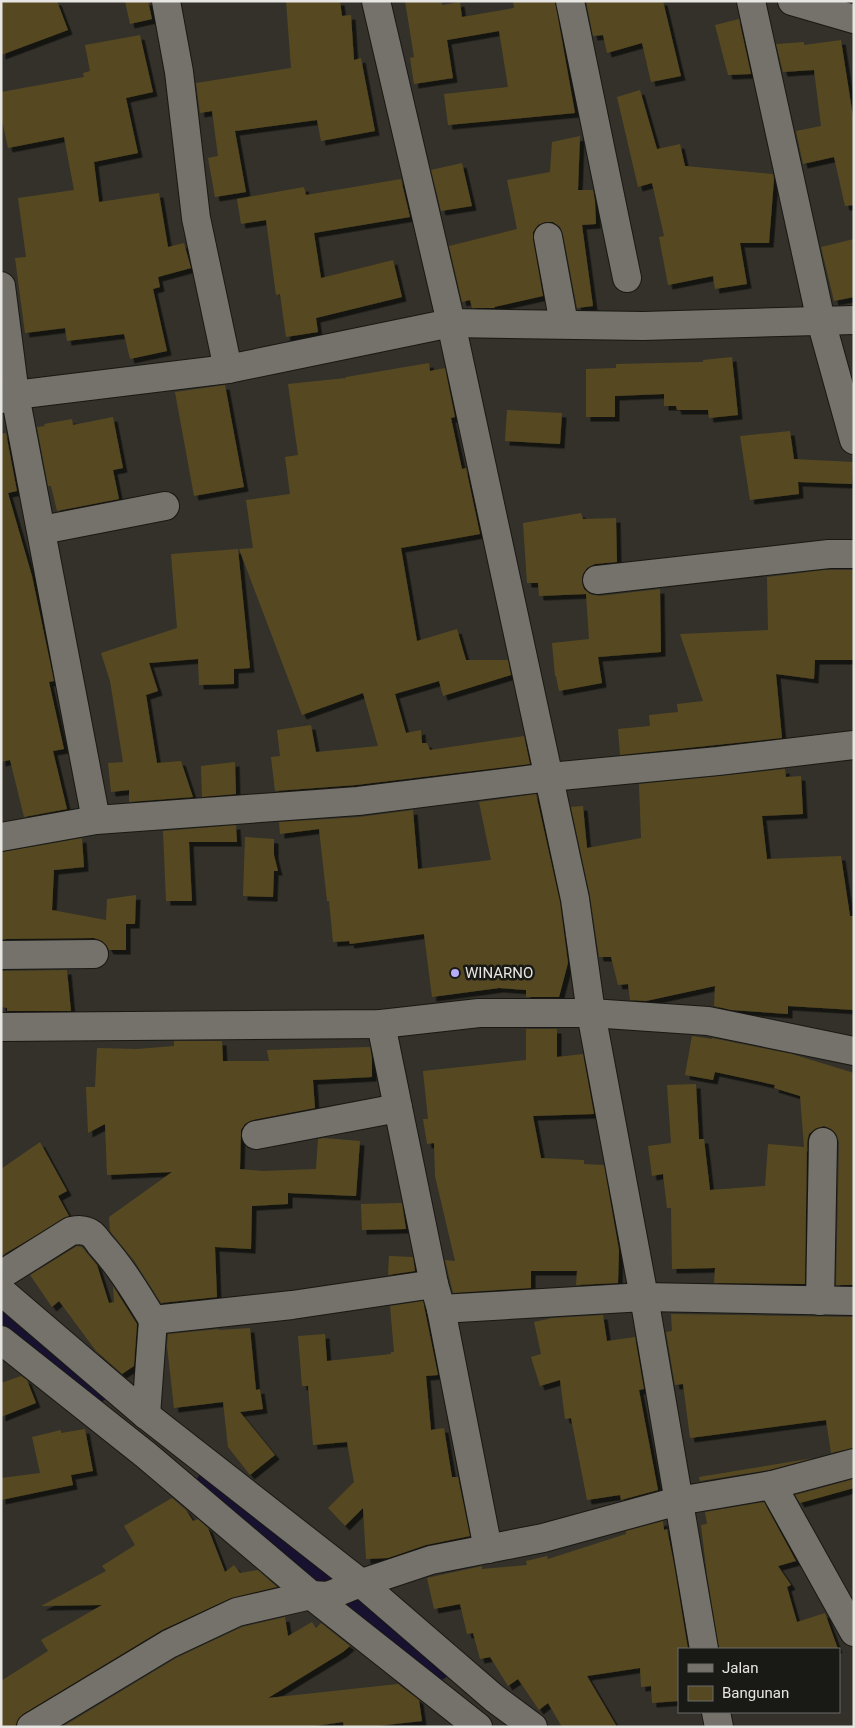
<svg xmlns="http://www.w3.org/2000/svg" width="855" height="1728" viewBox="0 0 855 1728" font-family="Roboto,sans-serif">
<defs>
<filter id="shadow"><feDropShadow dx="4.5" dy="4.5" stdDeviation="0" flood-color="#0009"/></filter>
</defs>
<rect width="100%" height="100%" fill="#33312a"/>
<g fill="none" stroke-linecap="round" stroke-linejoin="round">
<g stroke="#181130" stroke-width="29">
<path d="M1,1311L95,1389"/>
<path d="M211,1483L437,1666"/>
</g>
</g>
<g fill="#564922" filter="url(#shadow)">
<path d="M1,1H57L68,30L1,55Z"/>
<path d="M125,1H148L152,19L130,24Z"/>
<path d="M286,1H340L342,16L351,15L354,60L361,58L375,131L321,141L317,120L235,131L246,192L215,197L208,158L218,156L212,111L200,113L196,83L291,68Z"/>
<path d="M405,1H442V5L460,2L462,17L514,8L513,1H555L575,113L448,125L444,94L508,87L499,31L447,40L453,78L414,84L410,58L414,57Z"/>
<path d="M586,1H663L681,76L651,82L642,43L607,53L603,35L593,36Z"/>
<path d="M739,19L751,74L728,75L715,25Z"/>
<path d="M140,35L153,92L126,98L138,153L94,162L99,202L159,193L168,247L184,243L191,268L158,277L160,287L153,289L167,351L130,359L124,334L67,341L65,328L25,333L15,258L26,257L18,198L74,190L64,137L8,148L1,116V92L84,77L83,73L90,71L85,45Z"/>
<path d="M841,40L854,123V205L845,206L834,157L803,164L796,131L821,126L814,70L783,72L776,44L804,42V45Z"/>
<path d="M640,90L657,149L680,144L685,166L773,174L774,179L769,243H740L747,284L715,289L713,276L668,285L659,237L664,236L652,183L638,187L617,97Z"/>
<path d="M580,136L578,190H593L595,201L596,224L582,225L593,306L577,308L563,234L560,227L553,222H546L538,225L533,232V239L543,296L494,307L495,308H472L470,300L462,302L449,246L517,229L507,180L550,172L552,142Z"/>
<path d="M462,163L472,206L441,211L431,170Z"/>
<path d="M401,179L410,217L314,233L321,278L393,260L402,297L316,318L318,332L286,337L280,294L276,295L266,220L241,224L237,199L304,187L306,195Z"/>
<path d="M854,239V297L834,301L821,247Z"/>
<path d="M732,357L738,415L709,418L708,410H677L676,406H664V394L615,396V417H586V369L616,368V364L703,362V360Z"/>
<path d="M429,363L430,371L445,368L455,417L451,418L462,469L466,468L480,534L401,548L417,641L457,629L466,660H508L511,675L443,696L439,681L395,694L406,733L421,730L422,743H427L430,750L524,736L530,764L356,785L275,791L271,757L280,756L277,730L311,725L316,752L378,746L363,693L302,715L239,549L253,548L246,500L290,494L285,457L298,455L288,384L346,378V377Z"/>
<path d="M225,385L244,487L194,496L175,392Z"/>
<path d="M507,410L562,413L560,444L505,441Z"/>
<path d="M113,417L123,468L113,470L119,499L57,511L51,486H48L37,427L45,426L44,424L72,419L73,425Z"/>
<path d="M790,431L794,459L853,462L852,484L798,482L799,494L750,500L740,436Z"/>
<path d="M6,433L17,491L8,493L32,576L54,681L49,682L64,749L53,751L67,809L24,817L10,760L1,762V434Z"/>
<path d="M581,513L583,519L616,518L617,562L595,564L587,568L583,574L582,582L584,589L590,594L599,596L660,589L661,652L598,657L602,683L559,691L556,676H555L552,643L589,639L586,594L539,596L538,583H527L523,523Z"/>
<path d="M238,549L250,668L234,669V684L199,685L198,659L149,663L158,691L146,695L157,763L181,761L193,797L129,802V790L111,792L108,763L123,762L110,681L101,653L177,628L171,554Z"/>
<path d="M824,570H854V660H815L814,679L776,674L782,738L620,755L618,729L650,726L649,715L678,712L677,704L703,701L680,634L768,630L767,577Z"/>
<path d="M235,762L236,794L202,797L201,766Z"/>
<path d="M785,769L786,777L801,776L803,814L762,816L767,859L841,856L850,916H854V1010L788,1006V1014L731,1010L714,1006L715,986L646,1001L630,1000L628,984L618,985L611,957H599L590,896L571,807L583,806L587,848L641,838L639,784Z"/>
<path d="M536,794L560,902L568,963L559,997H526V990L499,988L432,997L424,934L350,944L349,941L333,942L329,901H327L319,829L280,834L279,822L359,817L413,810L418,869L491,860L479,802Z"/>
<path d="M236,825L237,842H189L192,901H166L163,831Z"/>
<path d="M245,837L274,839V855L278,871H274L273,897L243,896Z"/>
<path d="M82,838L84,867L54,870L52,910L106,920L107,899L136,895L135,924H126V950H109L107,946L102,941L94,938L1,939L2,852Z"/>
<path d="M67,970L71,1011H7V1008L1,1007V971Z"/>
<path d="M526,1029H557V1057L583,1054L594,1114L533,1116L541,1158L584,1160V1164L604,1165L619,1250L618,1283L576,1285L577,1271H531V1288L453,1293L445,1260L455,1261L435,1176L434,1143L427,1144L423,1119H428L423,1071L526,1060Z"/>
<path d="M692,1036L712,1039V1038L792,1054L854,1073V1285H836L839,1142L836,1134L831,1129L824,1126L815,1129L809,1134L807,1142L805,1284L714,1283L715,1268L672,1269L671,1208H667L663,1174L652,1176L648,1146L671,1143L667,1085L696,1084L699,1139H704L710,1190L765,1186L768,1144L804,1147L800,1096L774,1088L775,1085L715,1072L713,1080L685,1075Z"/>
<path d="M174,1041H222L223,1061H269L267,1050L370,1047L372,1058V1077L313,1080L315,1108L253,1120L245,1124L241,1130L240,1169L263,1171L316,1169L318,1139L323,1138L360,1141L356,1196L288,1193V1204L252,1206L251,1249L215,1247L217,1297L161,1303L135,1262L110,1231L109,1217L172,1172L107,1175L105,1124L88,1133L86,1087H95L97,1048L137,1049L174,1046Z"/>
<path d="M40,1142L67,1191L58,1196L69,1216L1,1256V1169Z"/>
<path d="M402,1203L406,1229L362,1230L361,1204Z"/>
<path d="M77,1246L82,1247L97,1265L109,1303L114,1302L113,1286L137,1324L134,1366L122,1374L96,1351L59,1301L52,1307L30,1275Z"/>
<path d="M389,1256L413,1257L415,1271L388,1275Z"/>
<path d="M423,1301L438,1375L426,1376L431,1430L444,1428L452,1477H458L470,1536L426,1545L388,1558L366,1559L363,1508L345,1526L328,1508L354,1482L347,1442L313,1445L308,1386H302L298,1336L325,1334L327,1361L391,1354V1352H394L390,1306Z"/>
<path d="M671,1314L854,1317V1448L831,1453L826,1420L690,1438L683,1384L675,1385L666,1332L672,1331Z"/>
<path d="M603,1315L607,1341L635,1337L644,1389L639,1390L658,1490L621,1500L620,1495L587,1500L571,1418L565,1419L560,1380L540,1386L531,1357L541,1354L534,1322L552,1318Z"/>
<path d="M250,1328L256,1390L260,1389L263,1409L240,1412L275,1455L250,1475L228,1447L223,1402L174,1408L167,1346L168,1334L219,1329V1330Z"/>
<path d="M21,1376L27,1380L36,1403L1,1417V1383Z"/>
<path d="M85,1429L93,1471L71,1475L73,1485L1,1500V1478L40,1473L32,1437L61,1430V1433Z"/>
<path d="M814,1458L769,1470L700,1481L699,1477Z"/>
<path d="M854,1479V1488L800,1503L795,1495Z"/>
<path d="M172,1498L186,1510L193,1521L198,1519L208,1528L225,1572L234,1565L240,1573L258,1570L277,1587L231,1598L162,1630L23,1714L18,1719L15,1727H1V1681L48,1651L41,1640L102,1605L41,1606L106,1571L102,1566L135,1545L124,1526Z"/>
<path d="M764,1502L796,1561L778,1566L791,1585L787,1587L797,1622L825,1613L838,1649H719L707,1575L701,1525L707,1524L705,1512Z"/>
<path d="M663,1521L664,1530L667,1529L674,1564L688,1649H679V1701L652,1703L651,1686L641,1687L640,1668L587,1676L617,1727H562L548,1703L539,1710L518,1679L508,1686L490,1657L480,1659L473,1633L467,1634L460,1604L434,1609L427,1578L482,1566V1569L527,1565L526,1561L547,1556L548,1559L626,1534V1531Z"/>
<path d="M285,1617L288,1636L312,1622L316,1628L321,1623L350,1646L343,1652L268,1698L398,1684L419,1700L422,1721L368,1727H344L343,1722L308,1727H62L176,1658L242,1627Z"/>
</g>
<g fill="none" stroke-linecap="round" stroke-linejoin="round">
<g stroke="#1a1813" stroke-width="30">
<g id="minor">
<path d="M166,1L179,72L196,218L228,369"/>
<path d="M376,1L451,323L575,899L591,1013L644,1297L704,1649"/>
<path d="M570,1L627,278"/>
<path d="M751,1L821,321L854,440"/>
<path d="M792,1L854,19"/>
<path d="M548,237L564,324"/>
<path d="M1,286L15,395L96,820"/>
<path d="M1,399L15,395L228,369L451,323L643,326L854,320"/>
<path d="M42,530L165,506"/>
<path d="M597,580L829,554H854"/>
<path d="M1,837L96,820L358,801L550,777L718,761L854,745"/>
<path d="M1,955L94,954"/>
<path d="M381,1024L434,1284L441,1309L644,1297L854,1301"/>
<path d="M1,1027L381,1024L479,1013H591L708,1021L854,1051"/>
<path d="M256,1135L398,1108"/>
<path d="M1,1275L71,1231C77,1230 84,1229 90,1233C94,1235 97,1240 100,1244C121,1267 137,1294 153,1320"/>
<path d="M1,1291L146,1415L362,1584L494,1698L533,1727"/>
<path d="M820,1301L823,1142"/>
<path d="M441,1309L488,1549"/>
<path d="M1,1340L146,1455L311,1595L478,1727"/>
<path d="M146,1415L153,1320L292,1305L434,1284"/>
<path d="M772,1485L854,1632"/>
<path d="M716,1712L719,1727"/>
<path d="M31,1727L169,1644L237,1612L311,1595L328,1596L350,1587L431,1560L543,1538L678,1501L772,1485L854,1463"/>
</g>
</g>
<use href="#minor" stroke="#74726b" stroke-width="28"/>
</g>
<circle fill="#b8abf7" stroke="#191916" stroke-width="2" cx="455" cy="973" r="5"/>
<g text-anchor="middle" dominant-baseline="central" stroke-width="5" stroke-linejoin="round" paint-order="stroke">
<g font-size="15" fill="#e7e6e2" stroke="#191916" text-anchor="start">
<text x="465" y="973">WINARNO</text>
</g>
</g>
<rect width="855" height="1728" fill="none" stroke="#e7e6e2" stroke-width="5"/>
<rect x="678" y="1648" width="162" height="65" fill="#191916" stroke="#6b6b68"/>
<rect x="688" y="1664" width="25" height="8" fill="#74726b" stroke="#6b6b68"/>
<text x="722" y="1673" font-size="15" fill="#e7e6e2">Jalan</text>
<rect x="688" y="1686" width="25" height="15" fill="#564922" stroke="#6b6b68"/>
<text x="722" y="1698" font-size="15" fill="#e7e6e2">Bangunan</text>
</svg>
